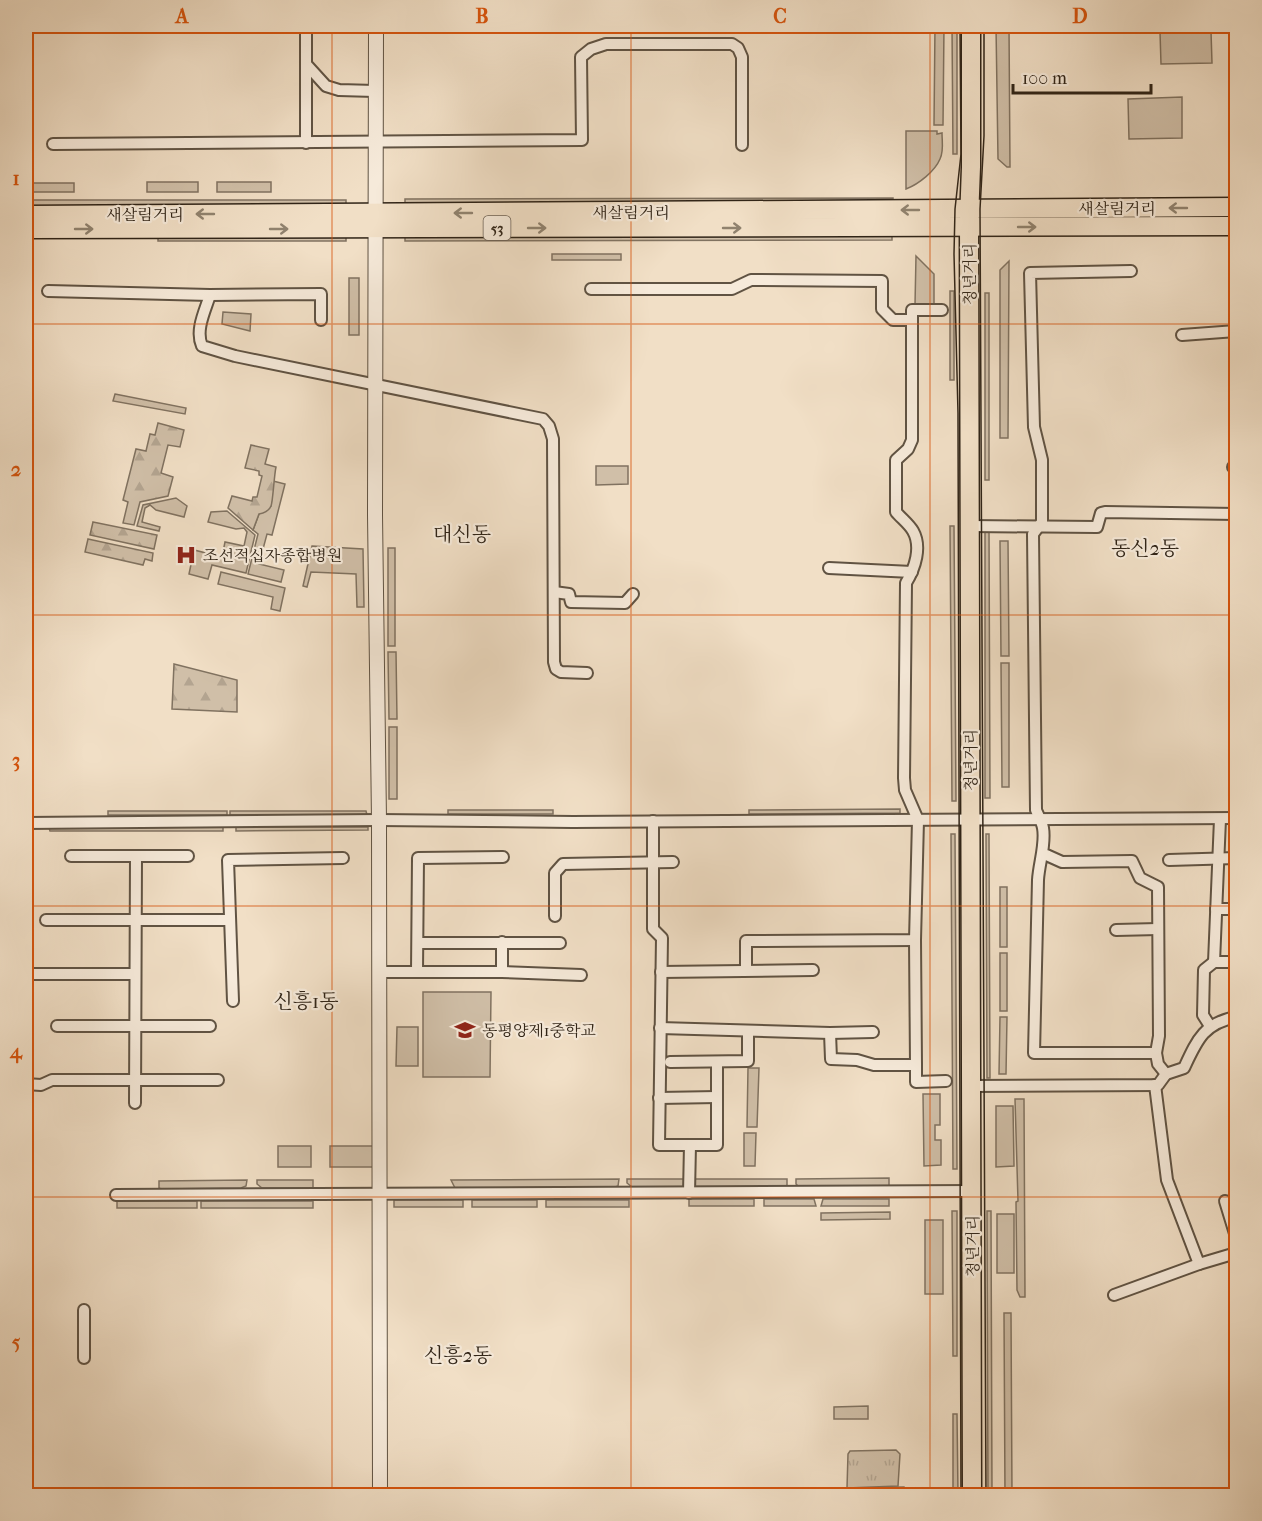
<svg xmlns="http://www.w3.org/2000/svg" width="1262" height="1521" viewBox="0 0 1262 1521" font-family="'IM FELL French Canon','Noto Serif KR',serif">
<defs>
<pattern id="forest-firs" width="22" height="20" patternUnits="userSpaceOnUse" patternTransform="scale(1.5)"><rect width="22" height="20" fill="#d0bfa8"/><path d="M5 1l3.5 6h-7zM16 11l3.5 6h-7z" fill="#b3a490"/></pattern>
<pattern id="park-tufts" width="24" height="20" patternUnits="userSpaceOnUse" patternTransform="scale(1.5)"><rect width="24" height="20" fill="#d0bfa8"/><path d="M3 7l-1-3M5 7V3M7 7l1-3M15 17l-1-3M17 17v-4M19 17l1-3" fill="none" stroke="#b3a490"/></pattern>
</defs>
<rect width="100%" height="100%" fill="#f1dfc6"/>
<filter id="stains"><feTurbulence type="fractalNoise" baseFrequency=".00333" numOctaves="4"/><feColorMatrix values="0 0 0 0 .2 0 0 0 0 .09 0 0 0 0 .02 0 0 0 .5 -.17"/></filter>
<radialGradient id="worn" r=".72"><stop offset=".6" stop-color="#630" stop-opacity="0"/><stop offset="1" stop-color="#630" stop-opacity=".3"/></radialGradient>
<g fill="#d0bfa8" stroke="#807260" stroke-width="1.5">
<path d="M935,26H944L943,125H934Z"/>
<path d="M952,26H957V154H953Z"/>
<path d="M996,26H1009L1010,167H1007L998,159Z"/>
<path d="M1211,31L1212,63L1161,64L1160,32Z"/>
<path d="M1182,97V138L1129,139L1128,99Z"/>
<path d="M906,131H937V134L942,133C942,142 944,151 940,159C935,171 919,184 906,189Z"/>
<rect x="147" y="182" width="51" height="10"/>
<rect x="217" y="182" width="54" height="10"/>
<rect x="32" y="183" width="42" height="9"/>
<path d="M893,198V206L405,207V199Z"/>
<path d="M26,200H346V207L26,208Z"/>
<path d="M892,235V240L405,241V236Z"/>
<rect x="158" y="236" width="188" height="5"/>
<rect x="552" y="254" width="69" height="6"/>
<path d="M916,256L934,274V306L915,305Z"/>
<path d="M1009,261L1008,438H1000V270Z"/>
<rect x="349" y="278" width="10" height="57"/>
<rect x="950" y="291" width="4" height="89"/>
<rect x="985" y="293" width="4" height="187"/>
<path d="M223,312L251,314L250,331L222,324Z"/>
<path d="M115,394L186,408L185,414L113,401Z"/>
<path d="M596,466H628V484L596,485Z"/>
<path d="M273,481L285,484L272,535L267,534L259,564L284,570L281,582L248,574L258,534L253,530L259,514L271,506Z"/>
<path d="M176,498L187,506L184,517L156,510L150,505L145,508L142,522L160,527L159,531L137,526L143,505Z"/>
<path d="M227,511L255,535L246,573L212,565L208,579L189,574L194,550L222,557L225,542L244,546L247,532L244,528L236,529L208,522L211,512Z"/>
<path d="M950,526H954L956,801H952Z"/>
<path d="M985,527H989L990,798H985Z"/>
<path d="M1000,541H1008L1009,656H1001Z"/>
<path d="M312,546L363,549L364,607H357L356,574L311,572L307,587L303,586Z"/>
<rect x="388" y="548" width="7" height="98"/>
<path d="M221,572L285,588L280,611L271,609L273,597L218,584Z"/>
<path d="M388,652H396L397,719H389Z"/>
<path d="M1001,663H1009V787H1002Z"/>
<rect x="389" y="727" width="8" height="72"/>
<path d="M900,809V813L749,814V810Z"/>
<rect x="448" y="810" width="105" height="4"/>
<rect x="108" y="811" width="119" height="4"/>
<path d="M230,811H366L367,815H230Z"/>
<path d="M223,827V831H50L49,828Z"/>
<path d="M236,827H368V830L236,831Z"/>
<path d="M951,834H955L957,1169H953Z"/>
<path d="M986,834H989L990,1078H987Z"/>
<rect x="1000" y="887" width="7" height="60"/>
<rect x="1000" y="953" width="7" height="58"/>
<path d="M423,992H491L490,1077H423Z"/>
<path d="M1000,1017H1007L1006,1074H999Z"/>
<path d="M397,1027H418V1066H396Z"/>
<path d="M748,1068H759L757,1127H747Z"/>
<path d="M923,1094H940V1125H935V1140H941V1165L924,1166Z"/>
<path d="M1015,1099H1024L1025,1297H1020L1017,1290L1016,1202L1018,1201Z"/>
<path d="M996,1106H1013L1014,1166L996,1167Z"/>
<path d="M744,1133H756L755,1166H744Z"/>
<rect x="278" y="1146" width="33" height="21"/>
<rect x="330" y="1146" width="43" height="21"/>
<path d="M889,1178V1186L799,1187L796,1184V1179Z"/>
<path d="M619,1179L618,1186L615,1187L455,1188L451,1180Z"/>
<path d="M627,1179H685V1187H632L627,1183Z"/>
<path d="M693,1179H787V1185L784,1187H693Z"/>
<path d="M247,1180L246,1186L241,1188L161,1189L159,1188V1181Z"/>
<path d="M257,1180H313V1188H262L257,1184Z"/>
<rect x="689" y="1199" width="65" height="7"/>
<path d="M764,1199H814L816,1206H764Z"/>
<path d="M823,1199H889V1206H821Z"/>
<rect x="394" y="1200" width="69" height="7"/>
<rect x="472" y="1200" width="65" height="7"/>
<rect x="546" y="1200" width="83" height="7"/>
<rect x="117" y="1201" width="80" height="7"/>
<rect x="201" y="1201" width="112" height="7"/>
<path d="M952,1211H957V1356H953Z"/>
<path d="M987,1211H991L992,1496L988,1495Z"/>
<path d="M890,1212V1219L821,1220V1213Z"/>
<rect x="997" y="1214" width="17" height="59"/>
<rect x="925" y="1220" width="18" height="74"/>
<path d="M1004,1313H1011L1012,1496L1005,1495Z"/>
<path d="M868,1406V1419H834V1407Z"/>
<path d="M953,1414H957L958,1495H953Z"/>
<path d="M904,1487L905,1495H853V1488Z"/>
</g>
<g fill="url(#forest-firs)" stroke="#807260" stroke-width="1.5">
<path d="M158,423L184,430L180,447L168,445L161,473L173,477L168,496L140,502L134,525L123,523L128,502L123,500L136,449L146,451L150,434L155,435Z"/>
<path d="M251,445L269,449L265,464L276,467C274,476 273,501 271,506C269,511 264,513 259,514L253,530L228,508L232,496L252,501L253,497H257L262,476L259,475V471L245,468Z"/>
<path d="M93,522L157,535L154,549L90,535Z"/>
<path d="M88,539L153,553L152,561L145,559L143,565L85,552Z"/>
<path d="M174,664L237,680V712L172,709Z"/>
</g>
<path fill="url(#park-tufts)" stroke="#807260" stroke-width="1.5" d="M896,1450L900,1454L898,1486L847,1488L848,1454L850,1451Z"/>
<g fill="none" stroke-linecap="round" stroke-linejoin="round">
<g stroke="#605343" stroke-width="14">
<g id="minor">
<path d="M306,26V143"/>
<path d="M306,64L326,86L339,90L375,91"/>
<path d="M53,144L582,140L581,57L591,49L606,44H732L738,48L742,57V145"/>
<path d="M591,289H732L751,280L882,281V309L893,320H912V440L908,449L896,460V512C901,518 909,524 913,531C922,547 915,568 906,583L904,778L905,790L918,820L915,940L746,941V970"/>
<path d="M48,291L210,295L321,294V320"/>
<path d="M210,295C205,311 195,330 202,346L235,356L543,419L549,426L553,439L554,662L556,669L561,672L587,673"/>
<path d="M912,320V310H942"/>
<path d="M1182,335L1236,331"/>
<path d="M1233,467H1236"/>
<path d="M970,526L1097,527L1101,513L1105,512L1236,514"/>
<path d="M829,568L912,572"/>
<path d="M554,592L569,594L571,602L625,603L633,594"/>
<path d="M653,821V929L662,938L659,1145H690L689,1193"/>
<path d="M26,823L379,820L573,822L1236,818"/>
<path d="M1042,853L1062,862L1132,861L1140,878L1158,887L1159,1036L1156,1053H1034L1038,880C1039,863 1046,844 1043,828C1042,822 1038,815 1036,810L1033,534L1042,522V460L1034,427L1030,273L1131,271"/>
<path d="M71,856H188"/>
<path d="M1169,860L1236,858"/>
<path d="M1216,909H1236"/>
<path d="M555,916V873L563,864L673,862"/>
<path d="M46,920H229"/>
<path d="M1116,930L1158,929"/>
<path d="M915,940L916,1065"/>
<path d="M502,942V972"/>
<path d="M418,943H560"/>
<path d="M1214,962L1220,819"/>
<path d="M417,971L418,858L503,857"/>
<path d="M379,972H502L581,975"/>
<path d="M661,972L813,970"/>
<path d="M26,974H134"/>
<path d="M233,1001L228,860L343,858"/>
<path d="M57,1026H210"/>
<path d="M1210,1026L1203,1015L1204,970L1214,962H1236"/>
<path d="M660,1028L830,1033L873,1032"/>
<path d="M830,1033L831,1059L857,1060L874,1065H916V1082L946,1081"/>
<path d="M1156,1053L1158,1064L1166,1074L1184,1068C1197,1040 1204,1023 1236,1017"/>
<path d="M670,1062L748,1061V1032"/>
<path d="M26,1084L41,1085L52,1080H218"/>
<path d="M1155,1085L1167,1180L1199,1264"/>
<path d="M971,1086L1158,1085L1166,1074"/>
<path d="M659,1098L717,1097"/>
<path d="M135,1103L136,856"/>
<path d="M690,1145H717V1062"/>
<path d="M116,1195L971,1191"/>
<path d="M1225,1201L1236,1237"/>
<path d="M1114,1295L1199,1264L1236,1253"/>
<path d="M84,1358V1310"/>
</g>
</g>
<g stroke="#605343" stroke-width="16">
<path id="tertiary" d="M376,26L375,515L379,820L380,1496"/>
</g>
<g stroke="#302417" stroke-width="21">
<g id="primary">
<path d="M971,26V167L969,220L972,1496"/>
<path d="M26,215L1236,207"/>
<path d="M26,229L1236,226"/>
</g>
</g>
<use href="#minor" stroke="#f6eada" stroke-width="10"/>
<use href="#tertiary" stroke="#f6eada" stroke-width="14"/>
<use href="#primary" stroke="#f1dfc6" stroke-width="18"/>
<g stroke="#302417" stroke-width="1.5">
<path d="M960,26L961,154L955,209L954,254L958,413L961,1496"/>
<path d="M984,26V136L980,209L986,1496"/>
</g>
</g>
<defs><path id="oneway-shaft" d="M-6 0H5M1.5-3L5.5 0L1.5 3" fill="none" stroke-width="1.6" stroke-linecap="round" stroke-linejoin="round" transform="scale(1.5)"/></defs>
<g stroke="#90826e">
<use href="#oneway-shaft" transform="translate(1178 208) rotate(180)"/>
<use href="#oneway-shaft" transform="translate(910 210) rotate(180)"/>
<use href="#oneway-shaft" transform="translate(463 213) rotate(180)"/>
<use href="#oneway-shaft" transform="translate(205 214) rotate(180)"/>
<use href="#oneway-shaft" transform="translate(1027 227)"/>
<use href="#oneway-shaft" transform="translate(537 228)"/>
<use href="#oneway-shaft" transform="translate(732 228)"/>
<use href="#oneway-shaft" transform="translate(84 229)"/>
<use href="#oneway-shaft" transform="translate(279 229)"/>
</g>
<path fill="none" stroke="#d6540d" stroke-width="1.5" stroke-opacity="0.55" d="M332,26V1496M631,26V1496M930,26V1496M26,324H1236M26,615H1236M26,906H1236M26,1197H1236"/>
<defs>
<g id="hospital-bare" transform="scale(1.62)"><path d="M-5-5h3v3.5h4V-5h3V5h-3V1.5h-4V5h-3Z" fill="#8f2418" stroke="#f6eada" stroke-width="2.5" paint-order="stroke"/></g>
<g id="school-bare" transform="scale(1.62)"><path d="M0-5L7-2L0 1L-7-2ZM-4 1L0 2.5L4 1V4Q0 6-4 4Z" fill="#8f2418" stroke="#f6eada" stroke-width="2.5" paint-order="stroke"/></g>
</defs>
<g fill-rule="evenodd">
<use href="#hospital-bare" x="186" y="555"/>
<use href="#school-bare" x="465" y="1030"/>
</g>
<g text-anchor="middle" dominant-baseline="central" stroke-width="4.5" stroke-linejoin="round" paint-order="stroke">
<rect fill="#f6eada" stroke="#6b5f52" stroke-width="1.5" x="483.5" y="216" width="27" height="24" rx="4.5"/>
<g font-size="15" font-weight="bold" fill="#302417">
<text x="497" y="228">53</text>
</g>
<g font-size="16" fill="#302417" stroke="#f6eada">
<text x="1117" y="208">새살림거리</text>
<text x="631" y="212">새살림거리</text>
<text x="145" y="214">새살림거리</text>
<text transform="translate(969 274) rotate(-90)">청년거리</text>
<text transform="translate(970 760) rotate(-90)">청년거리</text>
<text transform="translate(972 1246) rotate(-90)">청년거리</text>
</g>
<g font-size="16" fill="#302417" stroke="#f6eada" text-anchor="start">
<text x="203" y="555">조선적십자종합병원</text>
<text x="482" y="1030">동평양제1중학교</text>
</g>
<g font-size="20" fill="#302417" stroke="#f6eada">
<text x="462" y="534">대신동</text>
<text x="1145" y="548">동신2동</text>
<text x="306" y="1001">신흥1동</text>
<text x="458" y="1355">신흥2동</text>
</g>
</g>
<rect width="1262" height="1521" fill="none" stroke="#f1dfc6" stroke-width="66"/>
<path d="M1013 84v9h138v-9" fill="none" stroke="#302417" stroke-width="3"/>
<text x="1022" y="84" font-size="18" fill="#302417" stroke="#f6eada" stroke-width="4.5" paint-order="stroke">100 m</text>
<rect x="33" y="33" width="1196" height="1455" fill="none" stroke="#d6540d" stroke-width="2"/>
<g font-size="20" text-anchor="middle" font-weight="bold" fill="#d6540d">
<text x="182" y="23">A</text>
<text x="482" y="23">B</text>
<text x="780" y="23">C</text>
<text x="1080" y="23">D</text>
<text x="16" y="185">1</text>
<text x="16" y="476">2</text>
<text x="16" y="767">3</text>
<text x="16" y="1058">4</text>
<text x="16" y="1349">5</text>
</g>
<rect width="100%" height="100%" filter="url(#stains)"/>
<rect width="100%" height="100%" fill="url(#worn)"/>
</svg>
